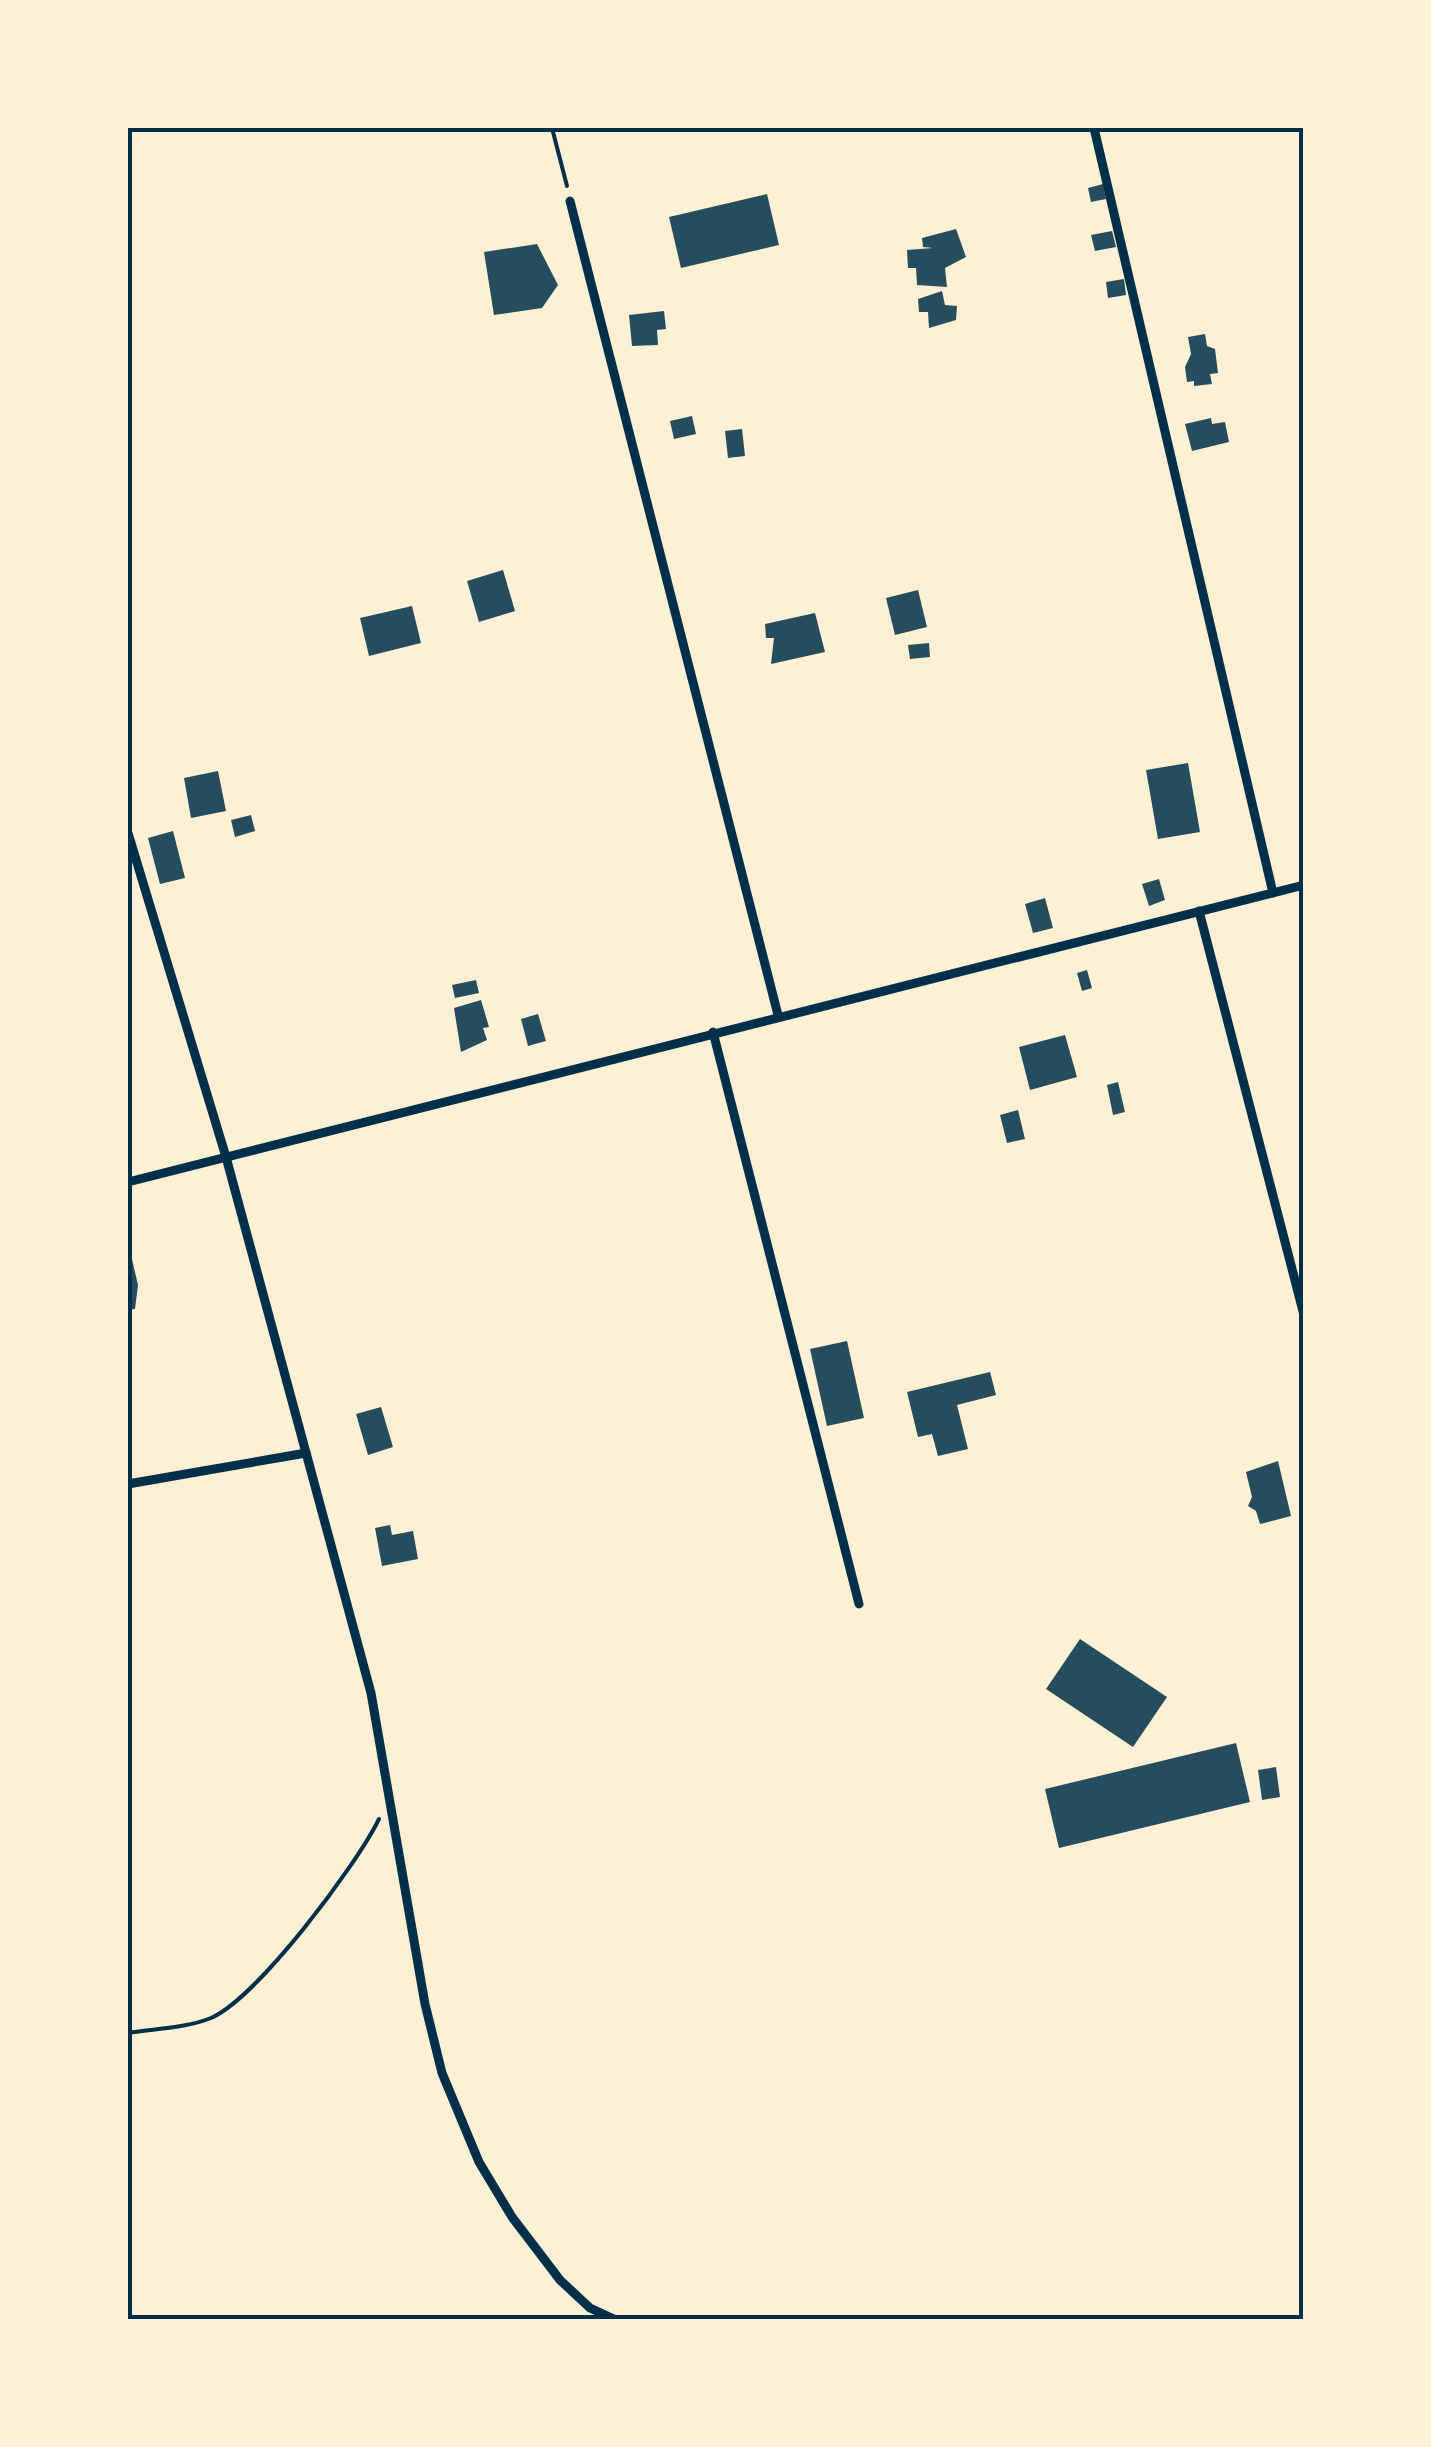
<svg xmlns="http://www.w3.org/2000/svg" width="1431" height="2447" viewBox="0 0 1431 2447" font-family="'Nunito Sans',sans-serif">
<rect width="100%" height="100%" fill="#fdf0d5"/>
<g fill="#264d5e">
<path d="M1103,184L1106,199L1091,202L1088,188Z"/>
<path d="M767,194L779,245L681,268L669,217Z"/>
<path d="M956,229L966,257L945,268L947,287L917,285L916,268H908L907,250L933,248L923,247L922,238Z"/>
<path d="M1112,231L1116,247L1095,251L1091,235Z"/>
<path d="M537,244L558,285L542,308L494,315L484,252Z"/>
<path d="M1124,279L1126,295L1108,298L1106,282Z"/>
<path d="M942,291L945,305L957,306L956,320L929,328L928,312H919L918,299Z"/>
<path d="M664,311L666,329L657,330L658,345L632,346L629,315Z"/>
<path d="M1205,334L1207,346L1215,349L1218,373L1210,374L1212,384L1194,386V381L1187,382L1185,367L1191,354L1188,337Z"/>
<path d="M692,416L696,434L674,439L670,421Z"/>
<path d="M1211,418L1212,424L1225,422L1229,442L1192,451L1185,424Z"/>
<path d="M742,429L745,456L728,458L725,431Z"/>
<path d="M503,570L515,611L479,622L467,581Z"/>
<path d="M918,590L927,627L895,635L886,598Z"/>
<path d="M412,606L421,643L369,656L360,618Z"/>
<path d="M815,613L825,652L771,664L774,638H766L765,624Z"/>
<path d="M929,643L930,657L910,659L908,645Z"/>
<path d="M1188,763L1200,832L1158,839L1146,770Z"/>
<path d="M218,771L226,811L191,818L184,778Z"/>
<path d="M251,815L255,831L235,837L231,820Z"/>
<path d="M173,831L185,878L160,884L148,838Z"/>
<path d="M1159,879L1165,900L1149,906L1142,884Z"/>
<path d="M1045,898L1053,928L1033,933L1025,904Z"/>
<path d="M1087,970L1092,988L1082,991L1077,973Z"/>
<path d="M476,980L479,993L455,998L452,985Z"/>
<path d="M481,1000L489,1027L483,1028L487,1040L461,1052L454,1008Z"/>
<path d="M538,1014L546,1041L528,1046L521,1019Z"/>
<path d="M1065,1035L1077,1077L1030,1090L1019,1047Z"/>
<path d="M1118,1082L1125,1112L1113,1115L1107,1085Z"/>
<path d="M1018,1110L1025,1139L1007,1143L1000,1115Z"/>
<path d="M128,1242L138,1285L135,1309L128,1310Z"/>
<path d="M847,1341L864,1418L827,1426L810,1349Z"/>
<path d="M990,1372L996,1395L957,1405L968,1449L938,1456L932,1434L918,1437L907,1392Z"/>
<path d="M381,1407L393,1447L368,1455L356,1414Z"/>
<path d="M1278,1461L1291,1516L1260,1524L1256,1511L1248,1506L1252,1497L1246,1472Z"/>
<path d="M390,1525L392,1535L413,1531L418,1559L382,1566L375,1528Z"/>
<path d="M1080,1639L1167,1697L1133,1747L1046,1689Z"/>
<path d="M1236,1743L1250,1802L1059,1848L1045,1789Z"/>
<path d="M1276,1767L1280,1797L1262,1800L1258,1770Z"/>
</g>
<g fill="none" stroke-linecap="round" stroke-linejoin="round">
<g stroke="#003049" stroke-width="4">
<path d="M552,128L567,186"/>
<path d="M128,2033C153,2029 187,2028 211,2018C258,1997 356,1866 379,1819"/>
</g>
<g stroke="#003049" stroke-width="9">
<path d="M1094,128L1273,893"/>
<path d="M570,201L778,1015"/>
<path d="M128,833L226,1157L371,1693L425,2004L442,2073L479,2162L512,2217L560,2280L590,2308L616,2320"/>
<path d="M1199,911L1304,1315"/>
<path d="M713,1032L859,1604"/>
<path d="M128,1182L1304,885"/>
<path d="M128,1484L306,1453"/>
</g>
</g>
<rect width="1431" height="2447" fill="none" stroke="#fdf0d5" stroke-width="260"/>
<rect x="130" y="130" width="1171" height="2187" fill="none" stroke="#003049" stroke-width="4"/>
</svg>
